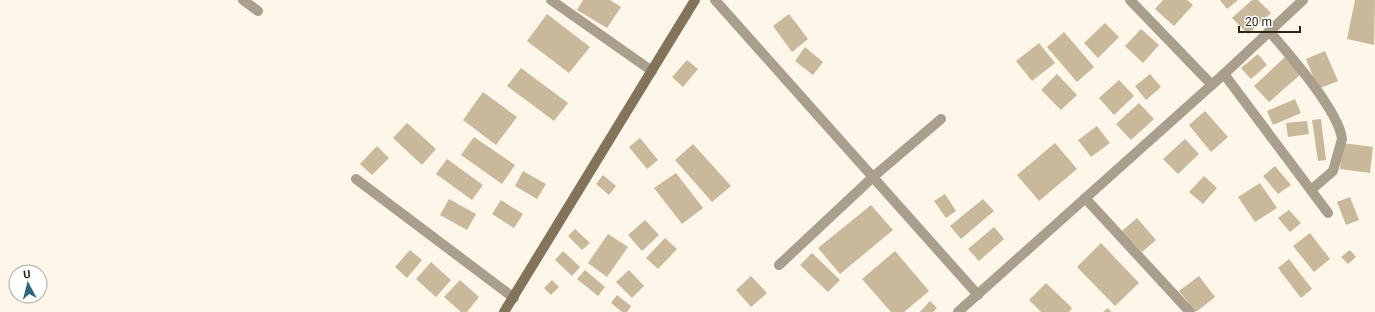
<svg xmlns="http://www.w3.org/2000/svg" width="1375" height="312" viewBox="0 0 1375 312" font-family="Roboto,sans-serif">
<rect width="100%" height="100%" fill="#fdf6e9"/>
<g fill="#c9b899">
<path d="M583,0H610L621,7L607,28L577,10Z"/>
<path d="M1163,0H1187L1193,5L1174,26L1155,9Z"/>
<path d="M1220,0H1238L1227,9Z"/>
<path d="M1252,0H1258L1271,13L1248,34L1232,18Z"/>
<path d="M1355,0H1375L1374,45L1347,39Z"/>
<path d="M547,14L590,47L569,73L527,41Z"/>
<path d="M789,14L808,39L792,52L773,26Z"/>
<path d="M1105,23L1119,37L1098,58L1084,43Z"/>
<path d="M1141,29L1159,45L1143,63L1125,46Z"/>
<path d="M1064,32L1094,67L1077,82L1047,47Z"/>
<path d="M1039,43L1055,63L1032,81L1016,61Z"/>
<path d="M805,47L823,62L813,75L795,61Z"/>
<path d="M1325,51L1338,81L1318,89L1306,59Z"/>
<path d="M1258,54L1267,65L1251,79L1241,68Z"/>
<path d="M1285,57L1301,74L1269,102L1254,86Z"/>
<path d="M687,60L698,69L683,87L672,77Z"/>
<path d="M521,68L568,103L554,121L507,86Z"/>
<path d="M1057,74L1077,95L1061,110L1041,90Z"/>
<path d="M1150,74L1161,87L1146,100L1135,86Z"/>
<path d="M1119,80L1134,96L1114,115L1099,98Z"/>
<path d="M483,92L517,117L496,145L463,120Z"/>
<path d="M1295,99L1301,113L1273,125L1267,111Z"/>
<path d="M1139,103L1154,119L1131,140L1116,124Z"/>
<path d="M1205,111L1228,137L1211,152L1189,125Z"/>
<path d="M1321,119L1326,160L1318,161L1312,120Z"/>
<path d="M1307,121L1309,134L1288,137L1286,123Z"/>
<path d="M407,123L436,149L422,165L393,138Z"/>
<path d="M1097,126L1110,143L1091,157L1078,140Z"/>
<path d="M474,137L515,165L502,184L461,155Z"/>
<path d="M640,138L658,160L647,169L629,147Z"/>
<path d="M1185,139L1199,154L1178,174L1163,159Z"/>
<path d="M1055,143L1077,169L1039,201L1017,175Z"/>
<path d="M1343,143L1373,147L1370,173L1340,169Z"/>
<path d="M693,144L731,186L712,202L675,160Z"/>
<path d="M377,146L389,158L372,175L360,164Z"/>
<path d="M447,159L483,185L472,200L436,174Z"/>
<path d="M1275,166L1291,185L1278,194L1263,176Z"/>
<path d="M523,171L546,184L537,199L515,186Z"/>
<path d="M676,173L703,208L682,224L654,188Z"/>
<path d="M603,175L616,186L609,195L596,184Z"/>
<path d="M1204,176L1217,188L1203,204L1189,192Z"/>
<path d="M1260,183L1277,208L1255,222L1238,197Z"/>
<path d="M945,194L956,211L946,218L934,201Z"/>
<path d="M1350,197L1359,220L1346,225L1337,202Z"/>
<path d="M449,199L476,214L467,230L440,215Z"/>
<path d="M983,199L994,211L961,239L950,226Z"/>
<path d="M501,200L523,214L514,228L492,214Z"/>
<path d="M871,205L893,230L840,274L818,248Z"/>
<path d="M1289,210L1301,223L1290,232L1278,218Z"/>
<path d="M1137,218L1156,240L1142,252L1122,231Z"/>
<path d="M645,220L659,235L642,251L628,235Z"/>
<path d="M994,227L1004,239L979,261L968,249Z"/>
<path d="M575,229L590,243L582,250L568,236Z"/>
<path d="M1310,233L1330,259L1314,272L1293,246Z"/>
<path d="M608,234L628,247L607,277L588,263Z"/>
<path d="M665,238L677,249L658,269L646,258Z"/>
<path d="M1101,243L1139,283L1115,306L1077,267Z"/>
<path d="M410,250L422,260L407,278L395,267Z"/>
<path d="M1350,250L1356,257L1348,264L1341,257Z"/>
<path d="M563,251L580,267L572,276L555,260Z"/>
<path d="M895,251L929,291L904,312H891L862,279Z"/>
<path d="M812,253L840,280L828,292L800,265Z"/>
<path d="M1289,259L1312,289L1301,298L1278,268Z"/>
<path d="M431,262L451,280L436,297L416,279Z"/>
<path d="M585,270L605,287L598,296L577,279Z"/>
<path d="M629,270L644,286L632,298L616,282Z"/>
<path d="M751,276L767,293L751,307L736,290Z"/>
<path d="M1199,276L1215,297L1196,312L1179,291Z"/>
<path d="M460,280L479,297L467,312H461L444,297Z"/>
<path d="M552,280L559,287L551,295L544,288Z"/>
<path d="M1046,283L1072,308L1069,312H1041L1029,300Z"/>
<path d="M617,295L631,306L627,312H622L611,303Z"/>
<path d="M930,301L937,308L933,312H920Z"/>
<path d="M1108,308L1111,312H1103Z"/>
</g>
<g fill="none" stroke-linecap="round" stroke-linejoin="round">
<path stroke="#a99f8c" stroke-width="10" d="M873,177L941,119"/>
<g stroke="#a99f8c" stroke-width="10">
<path d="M243,0L258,11"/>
<path d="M551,0L652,71"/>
<path d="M715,0L978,295"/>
<path d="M1130,0L1212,85"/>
<path d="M1269,31C1288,53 1339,111 1342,139L1333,171L1311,190"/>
<path d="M1224,74L1328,213"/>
<path d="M356,179L514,298"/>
<path d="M1085,198L1190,312"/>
<path d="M779,265L873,177"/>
<path d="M958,312L1224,74L1303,0"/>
</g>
<path stroke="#837459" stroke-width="10" d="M504,312L695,0"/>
</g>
<g transform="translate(28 284) rotate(353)"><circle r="19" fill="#ffffff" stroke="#aaa7a3"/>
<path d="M0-3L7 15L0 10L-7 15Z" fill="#2a647d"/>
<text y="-6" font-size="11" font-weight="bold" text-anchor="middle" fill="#2b2419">U</text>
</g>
<path d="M1239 26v6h61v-6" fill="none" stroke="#2b2419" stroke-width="2"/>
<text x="1245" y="26" font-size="12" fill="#2b2419" stroke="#ffffff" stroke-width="3" paint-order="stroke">20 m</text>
</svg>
